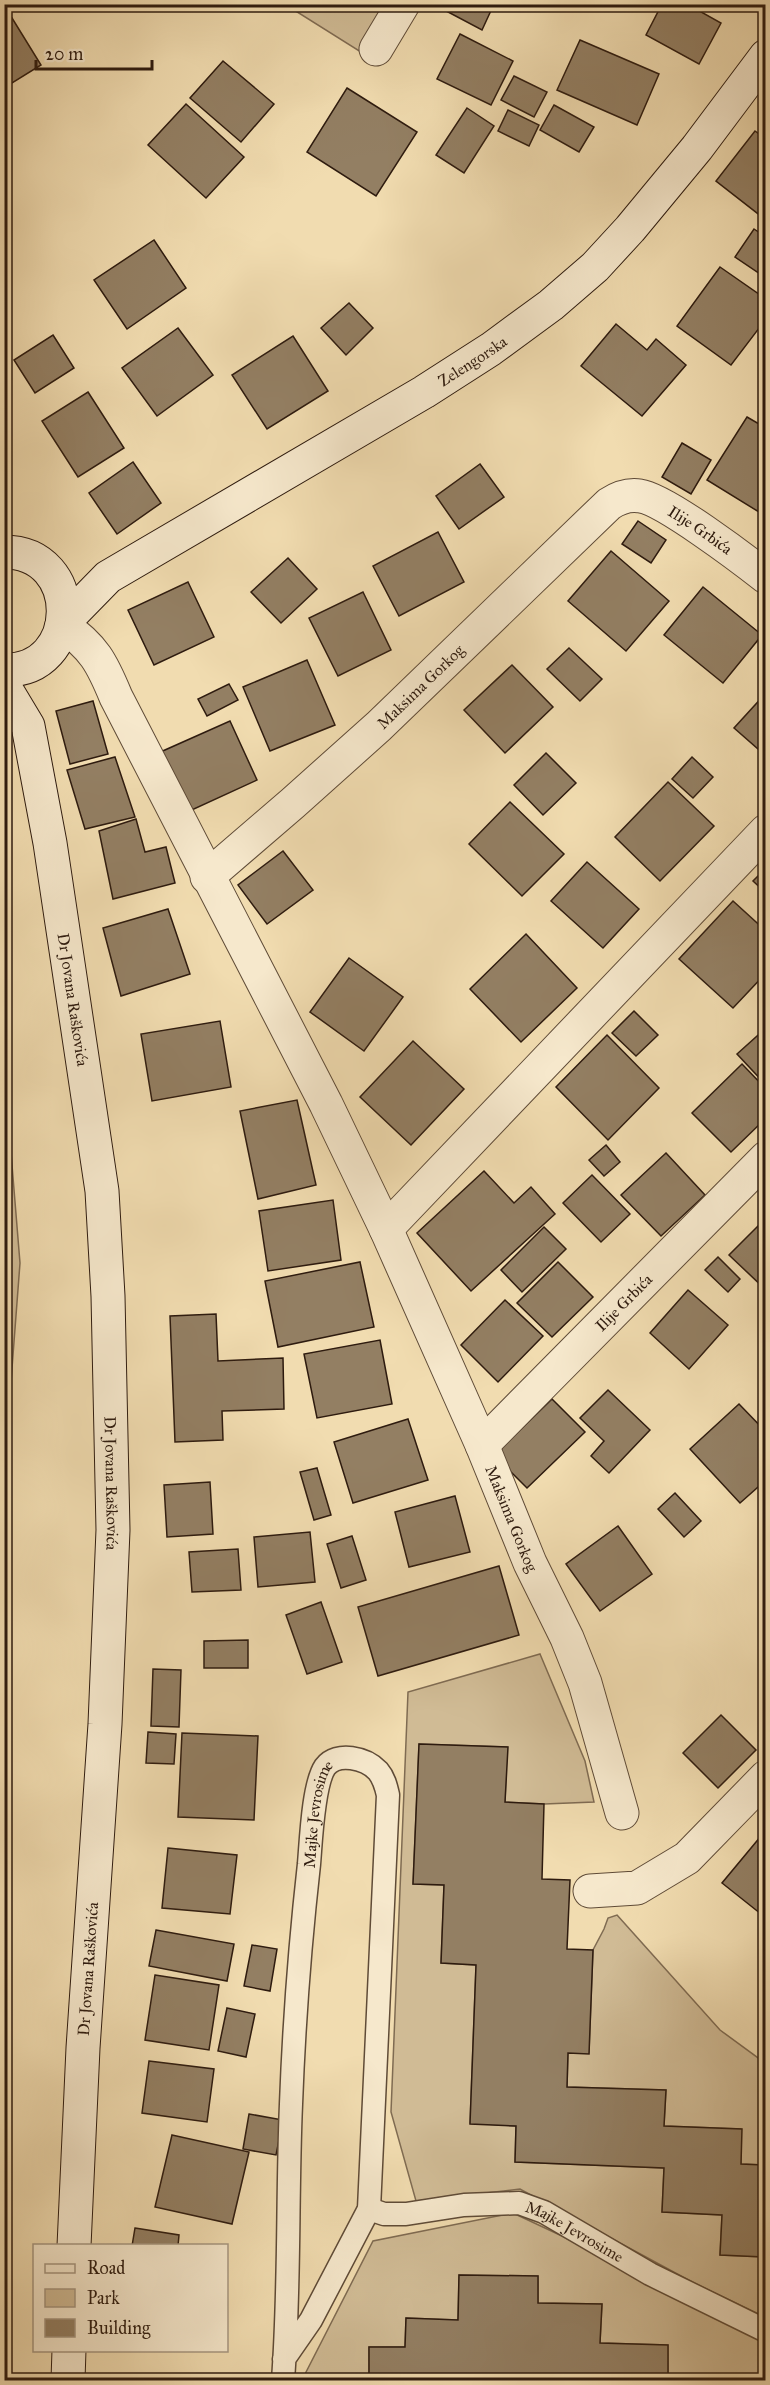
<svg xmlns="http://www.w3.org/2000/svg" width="770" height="2385" viewBox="0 0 770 2385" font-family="'IM FELL Great Primer',serif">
<rect width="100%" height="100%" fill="#f1dcb0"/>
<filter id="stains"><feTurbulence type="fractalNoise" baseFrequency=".00333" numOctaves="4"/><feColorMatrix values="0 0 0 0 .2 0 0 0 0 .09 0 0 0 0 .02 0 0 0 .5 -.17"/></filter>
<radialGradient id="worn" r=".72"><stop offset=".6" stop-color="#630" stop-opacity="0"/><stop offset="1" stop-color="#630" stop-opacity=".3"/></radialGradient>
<g fill="#d0bb95" stroke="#7f6b52" stroke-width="1.5">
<path d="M286,5H394L364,54Z"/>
<path d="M4,1067L20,1263L7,1434H5Z"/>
<path d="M540,1654L585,1761L594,1802L544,1804L505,1802L507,1747L419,1744L413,1884L444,1885L441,1963L476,1965L470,2123L516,2126L515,2162L664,2168L662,2212L722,2215L720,2255L765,2257V2317L694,2283L520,2189L416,2201L391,2112L408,1692Z"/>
<path d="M617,1915L720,2030L765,2063V2165L741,2164V2129L664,2126L666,2090L567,2087L568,2053H589L593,1950L604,1929L608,1918Z"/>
<path d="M513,2213L562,2236L765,2343V2380L668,2378V2345L600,2343L602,2304L538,2303V2276L459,2275L458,2320L406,2318L405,2347H369V2380H302L373,2241Z"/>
</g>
<g fill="#937f63" stroke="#2e1b0f" stroke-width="1.5">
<path d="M16,4H30L20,11Z"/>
<path d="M433,4H494L482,30Z"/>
<path d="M662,4H687L721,23L699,64L646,35Z"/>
<path d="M12,18L41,65L4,88V22Z"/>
<path d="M460,34L513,61L491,105L437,79Z"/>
<path d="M580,40L659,74L637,125L557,90Z"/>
<path d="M223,61L274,104L241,142L190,98Z"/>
<path d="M514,76L547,92L534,117L501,100Z"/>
<path d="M347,88L417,132L376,196L307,152Z"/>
<path d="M186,104L244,157L206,198L148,145Z"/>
<path d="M554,105L594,127L579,152L540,130Z"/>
<path d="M467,108L494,126L464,173L436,155Z"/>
<path d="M508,110L539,125L529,146L498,131Z"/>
<path d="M755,131L766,139V220L716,181Z"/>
<path d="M754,229L766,237V278L735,257Z"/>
<path d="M154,240L186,288L127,329L94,280Z"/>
<path d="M720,267L766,299V319L731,365L677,326Z"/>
<path d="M349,303L373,328L346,355L321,328Z"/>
<path d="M616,324L647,350L656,339L686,365L642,416L581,366Z"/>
<path d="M178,328L213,375L157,416L122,368Z"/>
<path d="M53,335L74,368L35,393L14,360Z"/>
<path d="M293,336L328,391L267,429L232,375Z"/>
<path d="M88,392L124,448L78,477L42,421Z"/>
<path d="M747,417L766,428V501L759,512L707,480Z"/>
<path d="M682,443L711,460L691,494L662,477Z"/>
<path d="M133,462L161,503L117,534L89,493Z"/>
<path d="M480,464L504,497L459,529L436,496Z"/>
<path d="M638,521L666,540L651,563L622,544Z"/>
<path d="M438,532L464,582L399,616L373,566Z"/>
<path d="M611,551L669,601L626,651L568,601Z"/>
<path d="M288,558L317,589L281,623L251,592Z"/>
<path d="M188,582L214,637L154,665L128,610Z"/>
<path d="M703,587L762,635L723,683L664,635Z"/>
<path d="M363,592L391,650L338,676L309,618Z"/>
<path d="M569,648L602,679L580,701L547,669Z"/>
<path d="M307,660L335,725L270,751L243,687Z"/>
<path d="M512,665L553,707L505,753L464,710Z"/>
<path d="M229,684L238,700L207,716L198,699Z"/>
<path d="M766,693V756L734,728Z"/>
<path d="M93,701L108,754L70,764L56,711Z"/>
<path d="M230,721L257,780L183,814L156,754Z"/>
<path d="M546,753L576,783L543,815L514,785Z"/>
<path d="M115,757L135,817L85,829L67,770Z"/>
<path d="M692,757L713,777L693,798L672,779Z"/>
<path d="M668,782L714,826L660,881L615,837Z"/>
<path d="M510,802L564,854L522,896L469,844Z"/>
<path d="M136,819L145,852L166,847L175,883L113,899L99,831Z"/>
<path d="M283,851L313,890L267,924L238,885Z"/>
<path d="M587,862L639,909L603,948L551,901Z"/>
<path d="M766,868V893L753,881Z"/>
<path d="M733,901L766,931V973L733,1008L679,959Z"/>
<path d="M168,909L190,974L121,996L103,928Z"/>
<path d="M526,934L577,988L521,1042L470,989Z"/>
<path d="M349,958L403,997L364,1051L310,1012Z"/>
<path d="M634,1011L658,1035L636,1056L612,1033Z"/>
<path d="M220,1021L231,1087L152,1101L141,1034Z"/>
<path d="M766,1028V1085L737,1054Z"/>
<path d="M607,1035L659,1088L608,1140L556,1087Z"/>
<path d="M413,1041L464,1089L411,1145L360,1097Z"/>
<path d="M742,1064L766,1089V1118L731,1152L692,1113Z"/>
<path d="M297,1100L316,1185L258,1199L240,1111Z"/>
<path d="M606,1145L620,1162L604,1176L589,1160Z"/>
<path d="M666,1153L705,1195L661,1236L621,1195Z"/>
<path d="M484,1171L514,1203L531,1187L555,1214L471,1291L417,1233Z"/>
<path d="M592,1175L630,1214L601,1242L563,1203Z"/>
<path d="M333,1200L341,1260L268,1271L259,1211Z"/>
<path d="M766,1218V1290L729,1255Z"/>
<path d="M544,1227L566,1249L522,1292L501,1270Z"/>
<path d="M718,1257L740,1279L728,1292L705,1270Z"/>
<path d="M360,1262L374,1327L278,1347L265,1281Z"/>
<path d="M558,1262L593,1297L552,1337L517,1303Z"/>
<path d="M688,1290L728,1325L689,1369L650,1333Z"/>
<path d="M505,1300L543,1336L498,1382L461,1345Z"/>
<path d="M216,1314L218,1361L283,1358L284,1409L222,1411L223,1440L175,1442L170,1316Z"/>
<path d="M380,1340L392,1404L317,1418L304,1354Z"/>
<path d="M608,1390L650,1430L609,1473L591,1456L604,1441L580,1418Z"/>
<path d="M552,1399L585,1432L527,1488L494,1455Z"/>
<path d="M739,1404L766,1432V1480L740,1503L690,1449Z"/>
<path d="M408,1419L428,1480L353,1503L334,1442Z"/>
<path d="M317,1468L331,1515L314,1520L300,1472Z"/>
<path d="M210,1482L213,1534L167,1537L164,1485Z"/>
<path d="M675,1493L701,1521L684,1537L658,1509Z"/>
<path d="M455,1496L470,1552L409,1567L395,1512Z"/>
<path d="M618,1526L652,1574L600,1611L566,1564Z"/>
<path d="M310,1532L315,1582L258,1587L254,1537Z"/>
<path d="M352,1536L366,1580L341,1588L327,1544Z"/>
<path d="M238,1549L241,1590L192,1592L189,1552Z"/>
<path d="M499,1566L519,1635L378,1676L358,1607Z"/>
<path d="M321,1602L342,1662L307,1674L286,1615Z"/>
<path d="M248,1640V1668H204V1641Z"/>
<path d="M153,1669L181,1670L179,1727L151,1726Z"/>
<path d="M721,1715L756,1750L718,1788L683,1753Z"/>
<path d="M148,1732L176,1734L174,1764L146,1763Z"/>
<path d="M182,1733L258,1736L254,1820L178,1817Z"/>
<path d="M419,1744L508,1747L505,1802L544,1804L542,1879L570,1880L567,1949L593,1950L589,2054L568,2053L567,2087L666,2090L664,2126L742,2129L741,2164L766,2165V2257L720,2255L722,2215L662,2212L664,2168L515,2162L516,2126L470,2124L476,1965L441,1963L444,1885L413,1884Z"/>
<path d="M761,1836L766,1839V1918L722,1883Z"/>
<path d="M168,1848L237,1855L230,1914L162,1908Z"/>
<path d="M156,1930L234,1944L227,1981L149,1966Z"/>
<path d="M252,1945L277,1949L270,1991L244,1986Z"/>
<path d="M155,1975L219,1985L209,2050L145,2040Z"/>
<path d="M227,2008L255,2014L246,2057L218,2051Z"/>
<path d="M149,2061L214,2069L207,2122L142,2113Z"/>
<path d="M249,2114L283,2120L276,2155L243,2149Z"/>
<path d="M172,2135L249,2152L232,2224L155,2207Z"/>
<path d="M135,2228L179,2235L178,2246H132Z"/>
<path d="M459,2275L538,2276V2303L602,2304L600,2343L668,2345V2378L766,2380H369V2347H405L406,2318L458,2320Z"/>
</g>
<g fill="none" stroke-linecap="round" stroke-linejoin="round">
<g stroke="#5f4b37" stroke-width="25">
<g id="lane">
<path id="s1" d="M369,2209L384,2214H406L464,2205L519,2203L544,2212L650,2274L766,2331"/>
<path id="s2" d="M283,2380C290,2289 287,2196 291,2104C294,2024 300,1944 309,1864C311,1841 313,1785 325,1767C337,1751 366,1758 378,1771C384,1778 386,1786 388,1795L369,2209L311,2320L284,2359"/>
</g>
</g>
<g stroke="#5f4b37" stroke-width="35">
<g id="street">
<path d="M376,49L403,4"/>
<path id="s3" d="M62,625C94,647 102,663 116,697L326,1104L386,1229L482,1445L530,1563L567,1638L585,1683L622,1813"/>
<path id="s4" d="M207,877L293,803L379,726L609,504C618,498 628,494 640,496C664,499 743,559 766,577"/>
<path d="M386,1229L766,831"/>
<path id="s5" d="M482,1445L766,1158"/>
<path d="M590,1891L637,1888L687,1858L766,1777"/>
</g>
</g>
<g stroke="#2e1b0f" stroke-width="35">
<g id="secondary">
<path d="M4,552C84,552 82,672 4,670"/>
<path id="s6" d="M63,623L108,577L424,392L491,349L551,305L595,267L630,229L697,148L766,56"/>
<path id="s7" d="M4,686L28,726L50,843L102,1191L108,1296L113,1530L105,1724L83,2048L74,2246"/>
<path d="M68,2380L69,2350"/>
</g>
</g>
<use href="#lane" stroke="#f6e8cc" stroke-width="22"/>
<use href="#street" stroke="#f6e8cc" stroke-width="33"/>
<use href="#secondary" stroke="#f6e8cc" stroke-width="33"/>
</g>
<g text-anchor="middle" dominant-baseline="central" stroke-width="4.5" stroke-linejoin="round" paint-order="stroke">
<g font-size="16" fill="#2e1b0f" stroke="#f6e8cc">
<text stroke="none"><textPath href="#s6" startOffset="488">Zelengorska</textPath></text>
<text stroke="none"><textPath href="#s4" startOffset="651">Ilije Grbića</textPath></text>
<text stroke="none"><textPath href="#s4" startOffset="286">Maksima Gorkog</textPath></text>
<text stroke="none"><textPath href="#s7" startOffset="324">Dr Jovana Raškovića</textPath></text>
<text stroke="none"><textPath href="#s5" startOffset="201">Ilije Grbića</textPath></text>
<text stroke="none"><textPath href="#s7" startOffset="810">Dr Jovana Raškovića</textPath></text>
<text stroke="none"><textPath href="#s3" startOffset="1004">Maksima Gorkog</textPath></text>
<text stroke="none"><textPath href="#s2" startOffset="568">Majke Jevrosime</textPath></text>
<text transform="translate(88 1969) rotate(-86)">Dr Jovana Raškovića</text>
<text stroke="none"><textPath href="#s1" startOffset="214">Majke Jevrosime</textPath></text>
</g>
</g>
<rect width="770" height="2385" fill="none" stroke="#f1dcb0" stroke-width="24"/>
<rect x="6" y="6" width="758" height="2373" fill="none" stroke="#2e1b0f" stroke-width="3"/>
<rect x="12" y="12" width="746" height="2361" fill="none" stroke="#2e1b0f" stroke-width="1.5"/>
<rect x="33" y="2244" width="195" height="108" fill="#f6e8cc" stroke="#a69680" stroke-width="1.5"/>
<rect x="45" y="2264" width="30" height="9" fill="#f6e8cc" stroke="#a69680" stroke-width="1.5"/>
<text x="87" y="2274" font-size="18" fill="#2e1b0f">Road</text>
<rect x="45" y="2289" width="30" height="18" fill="#d0bb95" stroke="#a69680" stroke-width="1.5"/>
<text x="87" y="2304" font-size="18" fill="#2e1b0f">Park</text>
<rect x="45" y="2319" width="30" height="18" fill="#937f63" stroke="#a69680" stroke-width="1.5"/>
<text x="87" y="2334" font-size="18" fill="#2e1b0f">Building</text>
<path d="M36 60v9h116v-9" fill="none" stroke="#2e1b0f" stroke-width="3"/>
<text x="45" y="60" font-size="18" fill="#2e1b0f" stroke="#f6e8cc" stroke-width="4.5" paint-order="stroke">20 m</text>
<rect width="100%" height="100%" filter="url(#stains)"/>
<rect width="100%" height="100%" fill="url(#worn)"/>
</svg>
